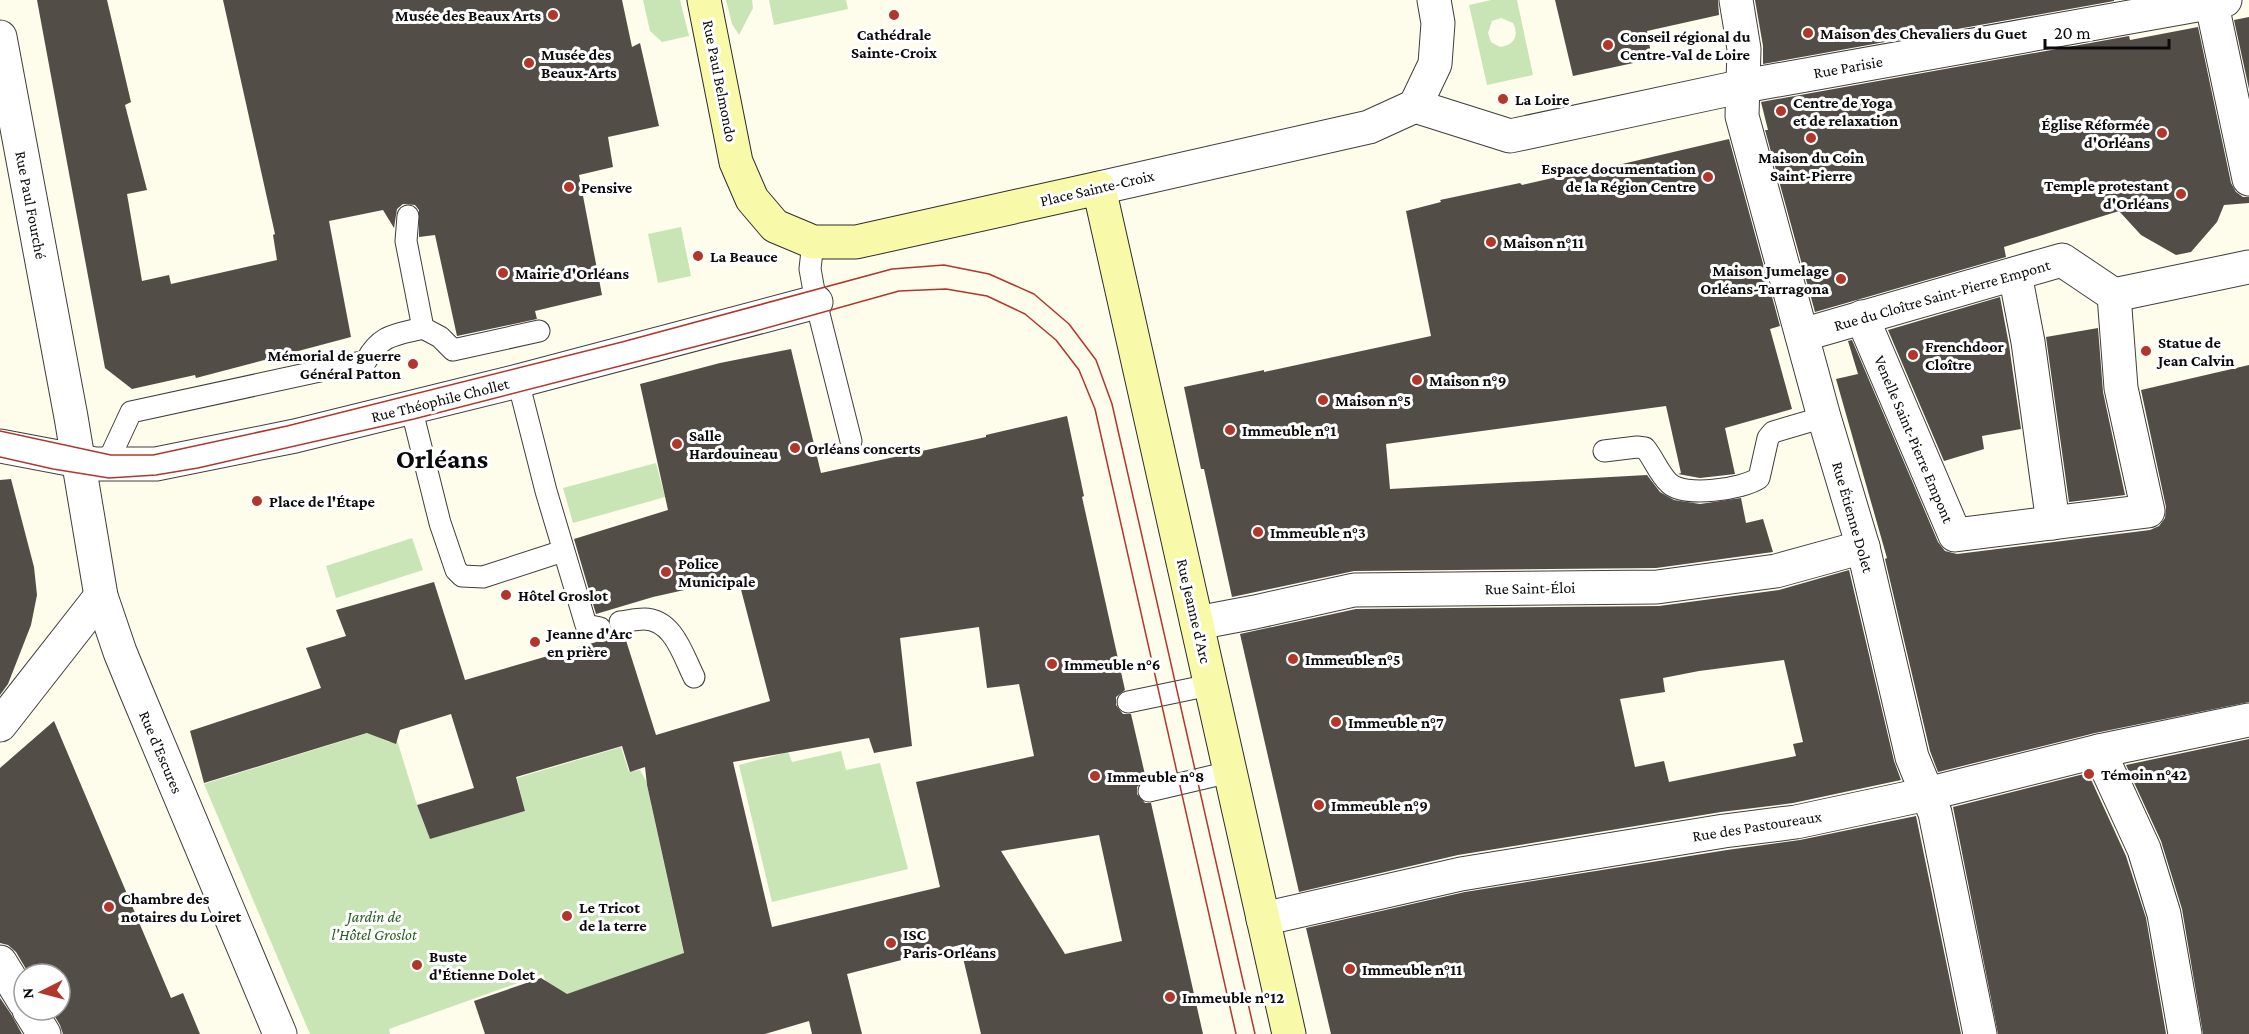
<svg xmlns="http://www.w3.org/2000/svg" width="2249" height="1034" viewBox="0 0 2249 1034" font-family="'Crimson Pro',serif">
<rect width="100%" height="100%" fill="#fefcea"/>
<g fill="#c9e5b6" fill-rule="evenodd">
<path d="M643,0H680L689,36L662,42L650,31Z"/>
<path d="M726,0H752L753,8L739,35L732,24Z"/>
<path d="M769,0H846L848,9L774,25Z"/>
<path d="M1491,0H1517L1533,75L1487,85L1469,5ZM1501,18L1513,23C1519,35 1515,45 1500,47L1491,42L1488,33L1492,21Z"/>
<path d="M681,227L691,276L658,283L648,234Z"/>
<path d="M656,463L665,497L573,523L563,488Z"/>
<path d="M412,538L423,570L336,598L326,566Z"/>
<path d="M378,730L382,739L389,742L397,740L417,805L430,839L525,811L517,778L621,747L629,772L640,770L646,781L684,955L552,999L543,974L389,1029L390,1034H310L204,784Z"/>
<path d="M841,751L846,770L880,763L908,869L772,902L739,765L788,752L792,762Z"/>
</g>
<g fill="#534d48" fill-rule="evenodd">
<path d="M37,0H107L131,102L125,105L147,190L127,194L142,281L169,275L171,284L277,260L273,235L275,234L223,0H622L632,47L640,43L659,126L608,137L613,167L579,175L602,295L535,311L537,319L457,336L435,235L419,237V210L415,205L403,204L397,209L394,228L383,210L329,221L351,337L196,378L195,375L132,389L105,368Z"/>
<path d="M1555,0H1718L1719,15L1647,31L1652,59L1573,76Z"/>
<path d="M1755,0H2114V1L1763,64V46Z"/>
<path d="M2249,17V89L2234,20Z"/>
<path d="M2198,27L2231,183L2236,192L2243,197H2249V203L2224,205L2217,222L2191,252L2176,255L2141,235L2119,211L2004,247L2006,257L1815,312L1765,130H1768L1761,102L2129,36L2130,40Z"/>
<path d="M1729,139L1780,326L1770,329L1792,409L1725,428L1735,474L1700,478L1678,474L1681,473L1666,406L1386,444L1390,489L1647,475L1660,492L1674,500L1700,504L1741,498L1746,523L1763,519L1773,552L1656,568L1354,571L1232,597L1204,469H1201L1184,387L1264,370V372L1431,336L1406,211L1441,202L1440,200L1520,183L1522,185L1557,177L1558,179Z"/>
<path d="M2000,297L2009,345L2021,429L1982,436L1984,449L1944,461L1888,330Z"/>
<path d="M2098,328L2103,392L2125,495L2069,502L2046,337Z"/>
<path d="M1852,340L1938,542L1945,551L1957,554L2150,530L2159,526L2165,518L2166,507L2141,390L2249,365V702L2095,733L1938,772L1930,751L1885,559L1887,558L1836,379L1858,374L1848,341Z"/>
<path d="M791,349L821,473L986,437V435L1067,416L1084,496L1082,497L1125,690L1116,697V705L1123,714H1131L1146,779L1137,787V794L1145,803H1151L1203,1034H981L960,945L847,974L862,1034H812L809,1021L765,1034H485L474,1001L541,978L567,994L684,953L647,785L645,767L630,772L622,746L516,777L525,811L430,839L417,805L474,788L451,714L400,730L396,744L367,733L204,783L190,731L321,688L306,648L346,636L336,610L434,582L465,680L624,634L656,735L770,701L738,578L653,597L596,614L574,539L668,510L640,384L720,363ZM979,627L987,688L1019,684L1034,756L916,782L940,887L772,927L733,762L869,738L874,753L912,746L900,638ZM1099,835L1122,941L1065,954L1001,851Z"/>
<path d="M11,479L34,567L37,595L31,625L8,684L0,695V480Z"/>
<path d="M1849,570L1894,761L1901,780L1793,803L1721,812L1458,855L1299,892L1240,634L1356,609L1659,606L1779,590ZM1784,660L1803,742L1793,744L1796,756L1669,782L1664,761L1635,767L1620,699L1665,692L1663,678L1699,671Z"/>
<path d="M54,721L171,998L183,993L200,1034H63L60,1025L51,1010H60V974H29L16,952L8,945L0,943V768Z"/>
<path d="M2249,739V1034H2203L2182,909L2161,841L2126,765Z"/>
<path d="M2088,773L2126,856L2146,918L2166,1034H1998L1953,807Z"/>
<path d="M1916,816L1961,1034H1331L1306,928L1465,892L1727,850L1800,840Z"/>
<path d="M0,998L11,1014L22,1034H0Z"/>
</g>
<g fill="none" stroke-linecap="round" stroke-linejoin="round">
<g stroke="#3e3e3e" stroke-width="23">
<g id="lane">
<path d="M408,216L406,241L423,328L440,337L453,350L539,331"/>
<path d="M813,242L810,269L816,302L851,441"/>
<path d="M518,381L546,491L586,625L600,628"/>
<path d="M411,407L440,523L456,570L462,576L483,577L563,551"/>
<path d="M1604,451L1637,447L1645,448C1654,459 1659,474 1669,483C1684,498 1743,489 1759,478L1768,438L1773,432L1824,417"/>
<path d="M95,464L111,455L131,412L366,361C381,334 395,335 423,328"/>
<path d="M620,622C628,621 636,619 644,619C673,619 683,655 694,677"/>
<path d="M1128,702L1210,685"/>
<path d="M1149,791L1230,772"/>
</g>
</g>
<g stroke="#3e3e3e" stroke-width="35">
<g id="street">
<path d="M1736,0L1744,49L1742,116L1824,417L1863,547L1912,757L1935,813L1980,1034"/>
<path d="M2211,0L2249,179"/>
<path d="M0,37L71,417L101,596L120,652L136,691L280,1034"/>
<path d="M1415,106L1435,64L1438,23L1434,0"/>
<path d="M1099,188L1369,127L1415,106L1510,136L1744,86L2225,0"/>
<path d="M2015,274L2028,342L2053,523"/>
<path d="M1862,317L1955,535L2148,511L2121,388L2114,295"/>
<path d="M1802,335L2062,260L2114,295L2249,267"/>
<path d="M0,446L95,464H156L295,436L518,381L816,302"/>
<path d="M1197,623L1255,612L1354,590L1657,587L1776,571L1863,547"/>
<path d="M0,725L101,596"/>
<path d="M2099,751L2144,849L2164,914L2185,1034"/>
<path d="M1263,919L1461,874L1724,831L1796,822L1927,794L2099,751L2249,720"/>
<path d="M0,962L24,1001"/>
<path d="M29,1010L44,1034"/>
</g>
</g>
<g stroke="#2d2d2d" stroke-width="35">
<path id="secondary" d="M704,0L736,162L752,199L775,226L813,242H856L1099,188L1289,1034"/>
</g>
<use href="#lane" stroke="#fff" stroke-width="21"/>
<use href="#street" stroke="#fff" stroke-width="33"/>
<use href="#secondary" stroke="#f9faa9" stroke-width="33"/>
<g stroke="#b1362c" stroke-width="1.5">
<path d="M0,431L111,455H153L287,426L622,342L892,269L944,265L989,274L1034,294L1069,324L1096,360L1112,404L1255,1034"/>
<path d="M0,457L53,469L109,478L156,475L198,468L414,419L756,331L899,291L946,289L987,296L1025,314L1056,340L1079,370L1095,409L1236,1034"/>
</g>
</g>
<g fill="#b1362c" stroke="#fff" stroke-width="2">
<circle cx="553" cy="15" r="6"/>
<circle cx="894" cy="15" r="6"/>
<circle cx="1808" cy="33" r="6"/>
<circle cx="1608" cy="45" r="6"/>
<circle cx="529" cy="63" r="6"/>
<circle cx="1503" cy="99" r="6"/>
<circle cx="1781" cy="111" r="6"/>
<circle cx="2162" cy="133" r="6"/>
<circle cx="1811" cy="138" r="6"/>
<circle cx="1708" cy="177" r="6"/>
<circle cx="569" cy="187" r="6"/>
<circle cx="2181" cy="194" r="6"/>
<circle cx="1491" cy="242" r="6"/>
<circle cx="698" cy="256" r="6"/>
<circle cx="503" cy="273" r="6"/>
<circle cx="1841" cy="279" r="6"/>
<circle cx="2146" cy="351" r="6"/>
<circle cx="1913" cy="355" r="6"/>
<circle cx="413" cy="364" r="6"/>
<circle cx="1417" cy="380" r="6"/>
<circle cx="1323" cy="400" r="6"/>
<circle cx="1230" cy="430" r="6"/>
<circle cx="677" cy="444" r="6"/>
<circle cx="795" cy="448" r="6"/>
<circle cx="257" cy="501" r="6"/>
<circle cx="1258" cy="532" r="6"/>
<circle cx="666" cy="572" r="6"/>
<circle cx="506" cy="595" r="6"/>
<circle cx="535" cy="642" r="6"/>
<circle cx="1293" cy="659" r="6"/>
<circle cx="1052" cy="664" r="6"/>
<circle cx="1336" cy="722" r="6"/>
<circle cx="2089" cy="774" r="6"/>
<circle cx="1095" cy="776" r="6"/>
<circle cx="1319" cy="805" r="6"/>
<circle cx="109" cy="907" r="6"/>
<circle cx="567" cy="916" r="6"/>
<circle cx="891" cy="943" r="6"/>
<circle cx="417" cy="965" r="6"/>
<circle cx="1350" cy="969" r="6"/>
<circle cx="1170" cy="997" r="6"/>
</g>
<g text-anchor="middle" dominant-baseline="central" stroke-width="6" stroke-linejoin="round" paint-order="stroke">
<g font-size="16" font-weight="bold" fill="#0b0b0b" stroke="#fff" text-anchor="start">
<text x="541" y="15" text-anchor="end">Musée des Beaux Arts</text>
<text x="1820" y="33">Maison des Chevaliers du Guet</text>
<text x="894" y="34" text-anchor="middle">Cathédrale<tspan x="894" dy="18">Sainte-Croix</tspan></text>
<text x="1620" y="36">Conseil régional du<tspan x="1620" dy="18">Centre-Val de Loire</tspan></text>
<text x="541" y="54">Musée des<tspan x="541" dy="18">Beaux-Arts</tspan></text>
<text x="1515" y="99">La Loire</text>
<text x="1793" y="102">Centre de Yoga<tspan x="1793" dy="18">et de relaxation</tspan></text>
<text x="2150" y="124" text-anchor="end">Église Réformée<tspan x="2150" dy="18">d'Orléans</tspan></text>
<text x="1811" y="157" text-anchor="middle">Maison du Coin<tspan x="1811" dy="18">Saint-Pierre</tspan></text>
<text x="1696" y="168" text-anchor="end">Espace documentation<tspan x="1696" dy="18">de la Région Centre</tspan></text>
<text x="2169" y="185" text-anchor="end">Temple protestant<tspan x="2169" dy="18">d'Orléans</tspan></text>
<text x="581" y="187">Pensive</text>
<text x="1503" y="242">Maison n°11</text>
<text x="710" y="256">La Beauce</text>
<text x="1829" y="270" text-anchor="end">Maison Jumelage<tspan x="1829" dy="18">Orléans-Tarragona</tspan></text>
<text x="515" y="273">Mairie d'Orléans</text>
<text x="2158" y="342">Statue de<tspan x="2158" dy="18">Jean Calvin</tspan></text>
<text x="1925" y="346">Frenchdoor<tspan x="1925" dy="18">Cloître</tspan></text>
<text x="401" y="355" text-anchor="end">Mémorial de guerre<tspan x="401" dy="18">Général Patton</tspan></text>
<text x="1429" y="380">Maison n°9</text>
<text x="1335" y="400">Maison n°5</text>
<text x="1242" y="430">Immeuble n°1</text>
<text x="689" y="435">Salle<tspan x="689" dy="18">Hardouineau</tspan></text>
<text x="807" y="448">Orléans concerts</text>
<text x="269" y="501">Place de l'Étape</text>
<text x="1270" y="532">Immeuble n°3</text>
<text x="678" y="563">Police<tspan x="678" dy="18">Municipale</tspan></text>
<text x="518" y="595">Hôtel Groslot</text>
<text x="547" y="633">Jeanne d'Arc<tspan x="547" dy="18">en prière</tspan></text>
<text x="1305" y="659">Immeuble n°5</text>
<text x="1064" y="664">Immeuble n°6</text>
<text x="1348" y="722">Immeuble n°7</text>
<text x="2101" y="774">Témoin n°42</text>
<text x="1107" y="776">Immeuble n°8</text>
<text x="1331" y="805">Immeuble n°9</text>
<text x="121" y="898">Chambre des<tspan x="121" dy="18">notaires du Loiret</tspan></text>
<text x="579" y="907">Le Tricot<tspan x="579" dy="18">de la terre</tspan></text>
<text x="903" y="934">ISC<tspan x="903" dy="18">Paris-Orléans</tspan></text>
<text x="429" y="956">Buste<tspan x="429" dy="18">d'Étienne Dolet</tspan></text>
<text x="1362" y="969">Immeuble n°11</text>
<text x="1182" y="997">Immeuble n°12</text>
</g>
<g font-size="16" fill="#0b0b0b" stroke="#fff">
<text transform="translate(1848 67) rotate(-10)">Rue Parisie</text>
<text transform="translate(720 81) rotate(79)">Rue Paul Belmondo</text>
<text transform="translate(1097 188) rotate(-13)">Place Sainte-Croix</text>
<text transform="translate(31 205) rotate(79)">Rue Paul Fourché</text>
<text transform="translate(1942 295) rotate(-16)">Rue du Cloître Saint-Pierre Empont</text>
<text transform="translate(440 400) rotate(-14)">Rue Théophile Chollet</text>
<text transform="translate(1914 439) rotate(67)">Venelle Saint-Pierre Empont</text>
<text transform="translate(1853 517) rotate(74)">Rue Étienne Dolet</text>
<text transform="translate(1530 588) rotate(-1)">Rue Saint-Éloi</text>
<text transform="translate(1194 611) rotate(77)">Rue Jeanne d'Arc</text>
<text transform="translate(161 752) rotate(67)">Rue d'Escures</text>
<text transform="translate(1757 826) rotate(-9)">Rue des Pastoureaux</text>
</g>
<g font-size="16" font-style="italic" fill="#255d20" stroke="#fff">
<text x="374" y="916">Jardin de<tspan x="374" dy="18">l'Hôtel Groslot</tspan></text>
</g>
<g font-size="28" font-weight="bold" fill="#0b0b0b" stroke="#fff">
<text x="442" y="458">Orléans</text>
</g>
</g>
<g transform="translate(42 992) rotate(264)"><circle r="28" fill="#ffffff" stroke="#9d9d9d" stroke-width="1.5"/>
<path d="M0-4.5L10 22L0 15L-10 22Z" fill="#b1362c"/>
<text y="-9" font-size="16" font-weight="bold" text-anchor="middle" fill="#0b0b0b">N</text>
</g>
<path d="M2045 39v9h124v-9" fill="none" stroke="#0b0b0b" stroke-width="3"/>
<text x="2054" y="39" font-size="18" fill="#0b0b0b" stroke="#ffffff" stroke-width="4.5" paint-order="stroke">20 m</text>
</svg>
